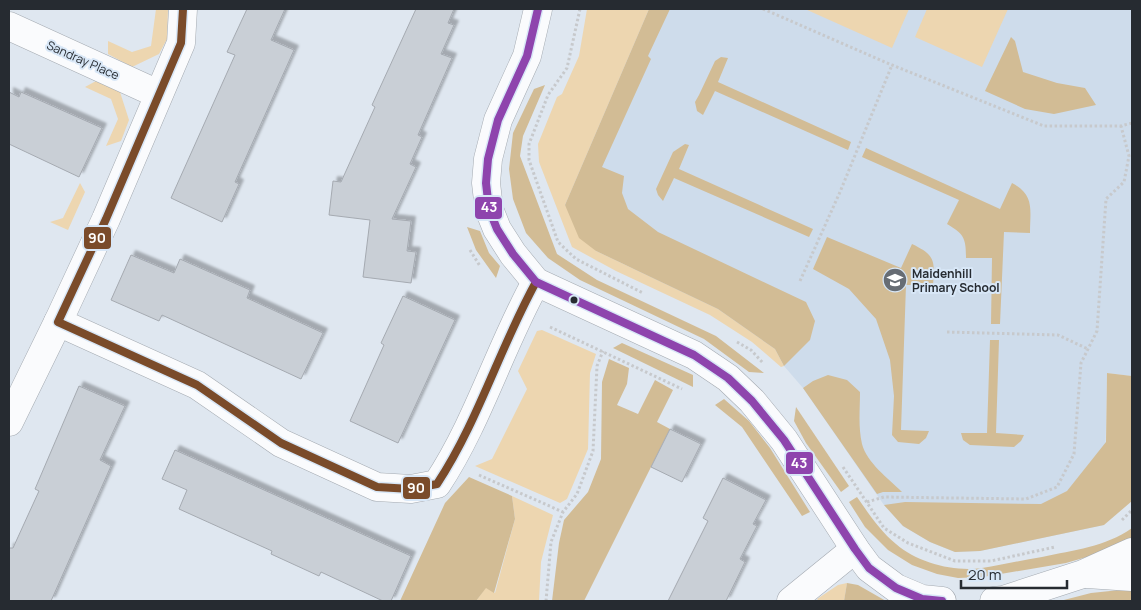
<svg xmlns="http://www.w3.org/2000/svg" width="1141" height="610" viewBox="0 0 1141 610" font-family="Manrope,sans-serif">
<defs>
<filter id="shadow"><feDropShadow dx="4.5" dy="-4.5" stdDeviation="1" flood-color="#0004"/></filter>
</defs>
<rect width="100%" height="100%" fill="#dfe7f0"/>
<path fill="#cedceb" d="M649,9H1132V376L1107,373L1104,525L980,551L955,552L930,542L903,526L884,505L803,388L784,366L775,349L579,238Z"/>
<g fill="#edd6b0">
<path d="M156,9H168L167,39L159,54L132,67L108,54V41L132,52L151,46Z"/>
<path d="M587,9H649L565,205L596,251L718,309L775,349L784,366L781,367L752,342L710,315L616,271L572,247L539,162L538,144L557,97L562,94L579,56Z"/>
<path d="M805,9H909L892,48Z"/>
<path d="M927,9H1008L982,67L915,37Z"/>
<path d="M96,81L120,92L129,120L121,141L106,146L118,119L111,99L85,87Z"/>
<path d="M80,183L85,192L68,230L50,222L63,218Z"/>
<path d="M542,330L596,354L590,373L588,449L567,499L560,503L475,466L492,459L527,389L518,371L537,331Z"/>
<path d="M512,496L553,515L541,562L539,601H476L486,587L495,593L515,519Z"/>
<path d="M847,583L844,601H819L817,599L838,585Z"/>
</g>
<g fill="#d2bc95">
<path d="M649,9H670L648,56L651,59L602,167L624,176L622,193L628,209L658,232L806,302L815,321L810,340L784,366L775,349L718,309L596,251L579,238L565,205Z"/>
<path d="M1011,37L1015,41L1023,72L1057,83L1085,88L1096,105L1054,114L1025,109L985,91Z"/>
<path d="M721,57L728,58L718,82L851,142L848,150L715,91L703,115L697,111L695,102L699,95L715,61Z"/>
<path d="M545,85L523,136L520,156L557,254L597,280L716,336L764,373L749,372L704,339L580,280L548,258L526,233L513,199L509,169L513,133L534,89Z"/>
<path d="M685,144L689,145L679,169L813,229L809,237L674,178L663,201L658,195L656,189L673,152Z"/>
<path d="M866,148L1000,209L1012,183C1035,195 1030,210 1030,233L1004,232L1000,324H991L992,258H966C966,238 964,234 947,224L959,200L862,157Z"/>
<path d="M467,227L480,231L489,253L500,266L496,278L476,250Z"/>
<path d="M827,237L901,268L912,244C935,255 935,260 933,285H906L901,430L929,431L926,438L919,444L898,442L892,435L894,396L890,360L876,319L849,289L813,269Z"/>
<path d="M990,340H999L996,433L1024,435L1021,441L1014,447L970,445L963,440L961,433H987Z"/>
<path d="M622,343L693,375V387L613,348Z"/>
<path d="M609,359L629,368L627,384L617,405L638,414L655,380L673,390L657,422L670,429L584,601H552L559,543L564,520L588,492L601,459L602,382Z"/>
<path d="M1107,373L1132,376V501L1104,525L980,551L955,552L930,542L903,526L884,505L905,502L1041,504L1067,491L1106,442Z"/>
<path d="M828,375L847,380L860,392C860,409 858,427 862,444C867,463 888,478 902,492H883L877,494L803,388L813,381Z"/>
<path d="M724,399L749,421L770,448L810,512L802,516L742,427L715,405Z"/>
<path d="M796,407L849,486L841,492L806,443L794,421Z"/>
<path d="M469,477L512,496L515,519L494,593L486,588L476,601H400L445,503Z"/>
<path d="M857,497C869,514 880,531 896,544C918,563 954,572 982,568C1002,565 1022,560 1042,557C1074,550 1105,547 1132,528V542L1128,545L1066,563L983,577L958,578L937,574L912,565L888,550L865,527L849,502Z"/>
<path d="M847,583L858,585L886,601H844Z"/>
<path d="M1120,590L1132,591V601H1060L1091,593Z"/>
</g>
<g fill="#c9cfd6" stroke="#a5aab1" filter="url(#shadow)">
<path d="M247,9H285L271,40L294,50L235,182L239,184L222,222L171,198L235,55L227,52Z"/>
<path d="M416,9H454L448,23L454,25L441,54L452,58L418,135L422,137L410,164L416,167L392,219L411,221L407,251L416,252L411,283L363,277L370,220L329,215L333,181L341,182L375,107L372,105Z"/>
<path d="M9,92L19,97L21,92L102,128L79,177L9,144Z"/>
<path d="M131,255L174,273L180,259L250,290L247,298L323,333L301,379L162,315L159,321L111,300Z"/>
<path d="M403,296L455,320L398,443L350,421L384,345L381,343Z"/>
<path d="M79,386L125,406L100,460L111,466L51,601H9V548H13L39,491L35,489Z"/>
<path d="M670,429L701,444L682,482L651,467Z"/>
<path d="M175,450L411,556L391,601H383L321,572L319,576L271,554L272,551L179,509L187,490L162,479Z"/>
<path d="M723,478L766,500L753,524L757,526L740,559L745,562L726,601H668L708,521L703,518Z"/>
</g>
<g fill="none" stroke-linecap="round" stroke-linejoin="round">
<g stroke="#a4aab1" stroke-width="29">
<g id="street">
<path d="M183,9L181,43L106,219L58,322L197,385L281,443L377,487L411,489L437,484C478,422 500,347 536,282"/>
<path d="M9,26L158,94"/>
<path d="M9,422L58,322"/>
<path d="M791,601L855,549"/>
</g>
</g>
<g stroke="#a4aab1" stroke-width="29">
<g id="secondary">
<path d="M538,9L527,56L498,120L488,159L486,183L489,209L497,229L513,254L536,282L694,355L728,378L752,401L784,440L855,549L869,568L896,588L922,599L942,601"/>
<path d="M1087,574L1132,577"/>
<path d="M994,601L1003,600L1083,574L1132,552"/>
</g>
</g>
<g stroke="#c7c9cc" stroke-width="3" stroke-dasharray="2.5 2.5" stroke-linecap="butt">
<path d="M580,9L567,68L548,95L529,144V160L558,242L576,259L643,293"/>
<path d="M763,9L892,65L1044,126H1121L1132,123"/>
<path d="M470,250L480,266"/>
<path d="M800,281L840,192L892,65"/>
<path d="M550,327L682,389"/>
<path d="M947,332L1058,335L1088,349"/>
<path d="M737,342L751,350L763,363"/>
<path d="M843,467L884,528L908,543L955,561H991L1055,547"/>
<path d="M479,475L563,512"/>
<path d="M867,502L884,497L1026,499L1057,487L1074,454L1081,363L1097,331L1106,199L1124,182L1129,156L1121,126"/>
<path d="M1122,520L1132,510"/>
<path d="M546,601L551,542L563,512L577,494L593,451L597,366L603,351"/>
</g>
<use href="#street" stroke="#fafbfd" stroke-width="28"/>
<use href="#secondary" stroke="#fafbfd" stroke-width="28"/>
<g stroke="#d8e7f7" stroke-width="11">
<path id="bus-1" d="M183,9L181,43L106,219L58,322L197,385L281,443L377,487L411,489L437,484C478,422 500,347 536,282"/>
</g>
<g stroke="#d8e7f7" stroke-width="11">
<path id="bus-2" d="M538,9L527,56L498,120L488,159L486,183L489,209L497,229L513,254L536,282L694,355L728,378L752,401L784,440L855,549L869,568L896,588L922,599L942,601"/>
</g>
<use href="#bus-1" stroke="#7a4b2a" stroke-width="8"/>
<use href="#bus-2" stroke="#8e44ad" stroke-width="8"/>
</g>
<defs>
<g id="school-disc" transform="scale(1.25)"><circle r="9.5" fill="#676d74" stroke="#d8e7f7"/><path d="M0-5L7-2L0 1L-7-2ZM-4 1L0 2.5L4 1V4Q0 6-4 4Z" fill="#fff"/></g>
</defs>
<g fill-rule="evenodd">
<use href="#school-disc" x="895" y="280"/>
</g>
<circle fill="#262b31" stroke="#d8e7f7" stroke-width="2" cx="574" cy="300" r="4.5"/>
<g text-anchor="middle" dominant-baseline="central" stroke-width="4" stroke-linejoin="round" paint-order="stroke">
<g font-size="12" fill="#262b31" stroke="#d8e7f7">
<text transform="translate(83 60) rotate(24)">Sandray Place</text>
</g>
<g font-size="12" font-weight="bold" fill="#262b31" stroke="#d8e7f7" text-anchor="start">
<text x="912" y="273">Maidenhill<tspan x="912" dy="14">Primary School</tspan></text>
</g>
</g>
<g stroke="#d8e7f7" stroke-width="2">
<rect x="474" y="196" width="29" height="24" rx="5" fill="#8e44ad"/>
<rect x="83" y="226" width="29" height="24" rx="5" fill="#7a4b2a"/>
<rect x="785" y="451" width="29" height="24" rx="5" fill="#8e44ad"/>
<rect x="402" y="476" width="29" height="24" rx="5" fill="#7a4b2a"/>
</g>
<g font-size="14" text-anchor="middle" font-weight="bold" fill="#fff">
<text x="489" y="212">43</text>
<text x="97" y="243">90</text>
<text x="799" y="468">43</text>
<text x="416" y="493">90</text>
</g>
<rect width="1141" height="610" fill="none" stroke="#262b31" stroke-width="20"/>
<path d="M961 580v8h106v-8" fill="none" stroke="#262b31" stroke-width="2.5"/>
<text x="968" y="580" font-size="15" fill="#262b31" stroke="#d8e7f7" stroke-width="4" paint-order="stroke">20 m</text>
</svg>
